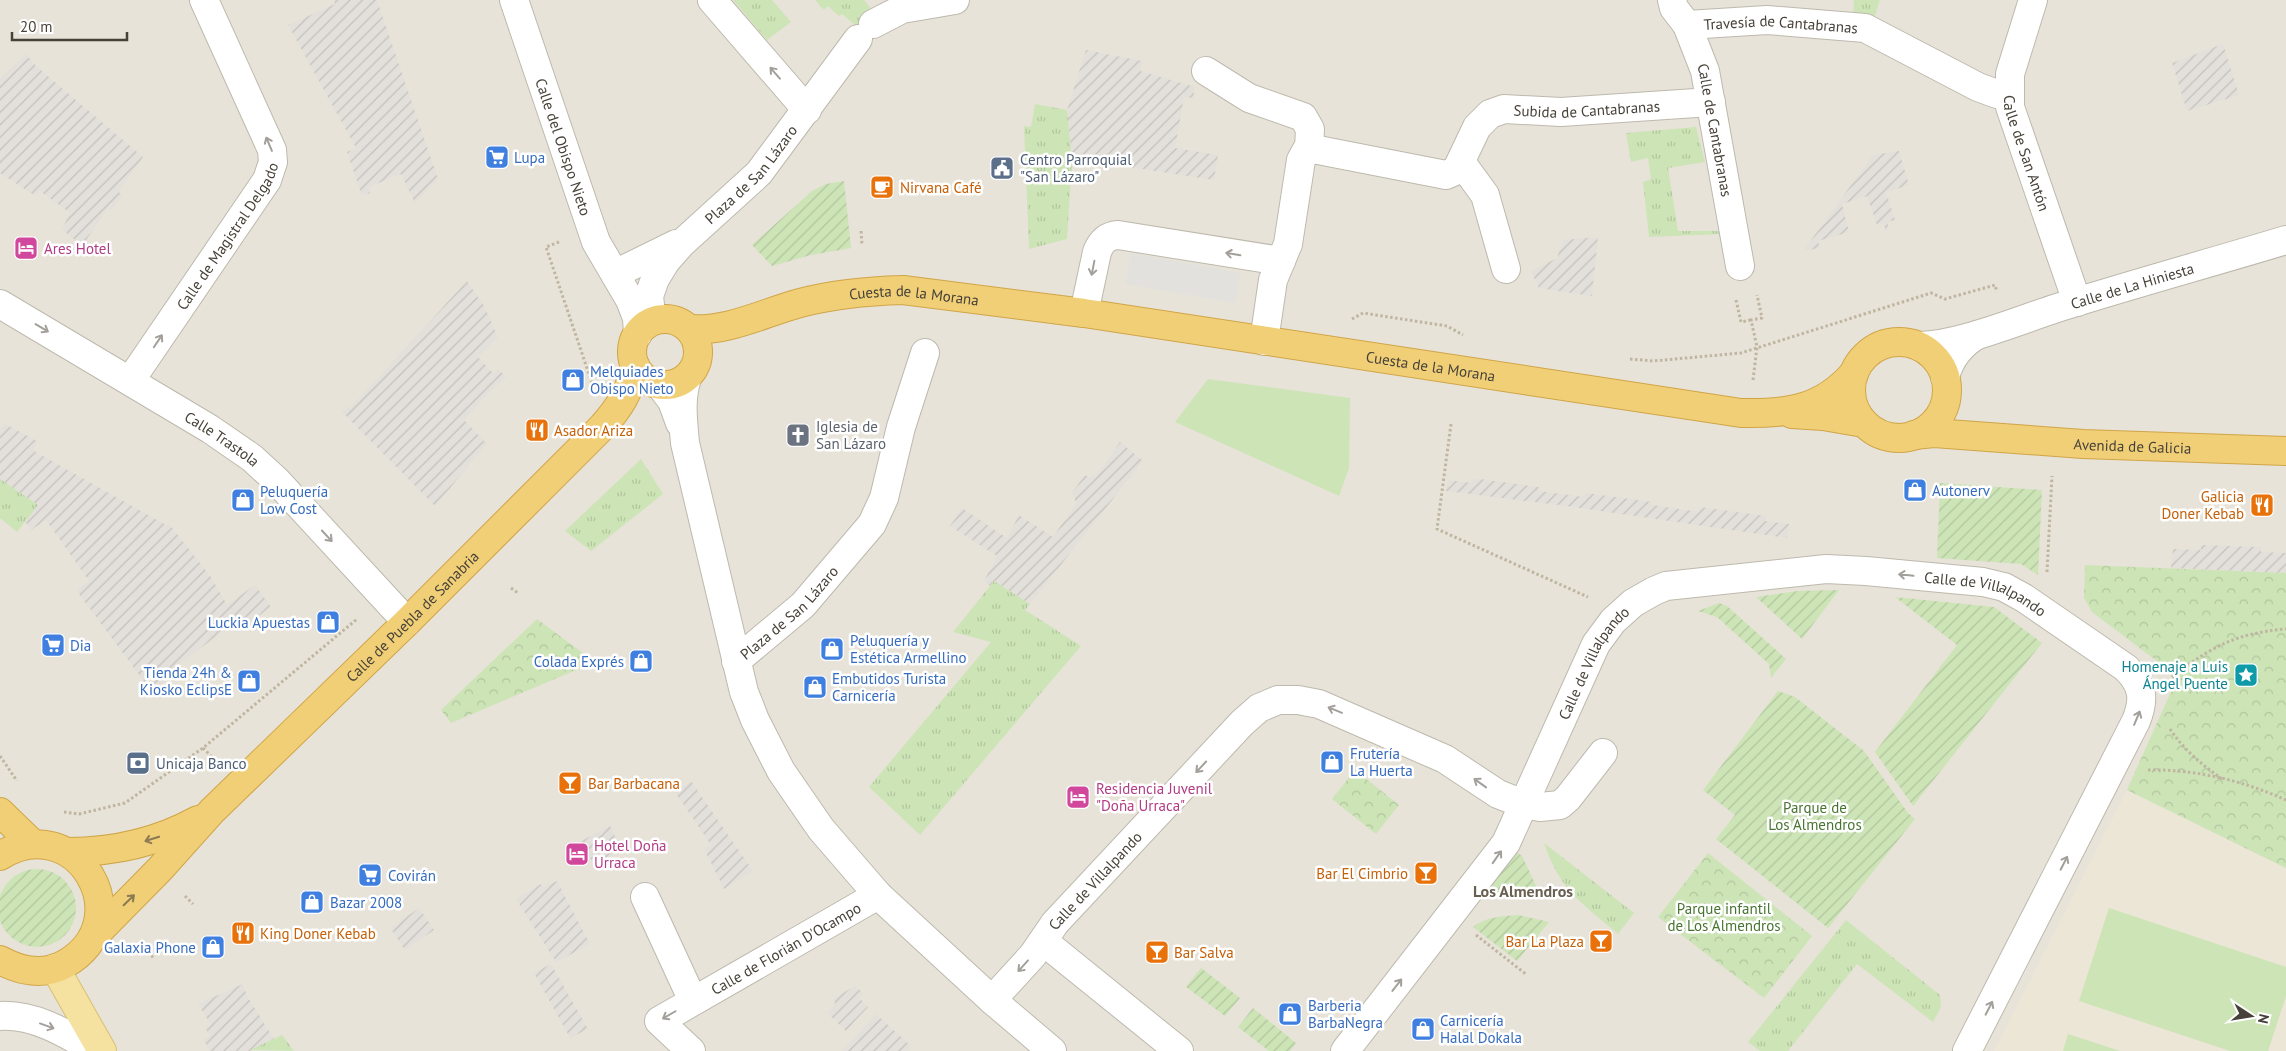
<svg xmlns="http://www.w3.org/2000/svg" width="2286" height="1051" viewBox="0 0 2286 1051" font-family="'PT Sans',sans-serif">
<defs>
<pattern id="industrial-furrows" width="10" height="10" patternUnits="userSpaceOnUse" patternTransform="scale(1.25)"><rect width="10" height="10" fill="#e3e0db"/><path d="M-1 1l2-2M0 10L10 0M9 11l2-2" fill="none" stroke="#c4c1bd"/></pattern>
<pattern id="grass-tufts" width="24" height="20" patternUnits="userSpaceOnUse" patternTransform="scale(1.25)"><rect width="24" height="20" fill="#cde4b7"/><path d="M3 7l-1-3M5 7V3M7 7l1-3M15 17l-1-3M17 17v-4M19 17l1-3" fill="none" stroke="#b1c59e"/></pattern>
<pattern id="park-crowns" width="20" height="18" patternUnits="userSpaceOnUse" patternTransform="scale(1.25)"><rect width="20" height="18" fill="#cde4b7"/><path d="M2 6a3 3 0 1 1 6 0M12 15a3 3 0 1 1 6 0" fill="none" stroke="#b1c59e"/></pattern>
<pattern id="garden-furrows" width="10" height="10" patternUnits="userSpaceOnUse" patternTransform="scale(1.25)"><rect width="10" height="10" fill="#cde4b7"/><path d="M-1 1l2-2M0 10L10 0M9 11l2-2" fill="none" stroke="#b1c59e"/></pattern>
</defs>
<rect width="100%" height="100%" fill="#f3f1ea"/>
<rect fill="#e7e3d8" x="0" y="0" width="2286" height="1051"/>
<g fill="url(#industrial-furrows)">
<path d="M334,0H377L438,179L415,203L401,174L369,187L370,193L362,196L347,152L356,148L288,25L335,4Z"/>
<path d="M2223,44L2239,95L2187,111L2172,63Z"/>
<path d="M1086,50L1142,61L1140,71L1195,87L1193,98L1184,97L1175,148L1218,155L1214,180L1072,158L1067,110Z"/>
<path d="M26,54L36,66L143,157L119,192L122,196L112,210L108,208L82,246L62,229L70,213L40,191L34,195L0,173V78Z"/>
<path d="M1899,151L1909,185L1886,192L1895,220L1887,222L1889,230L1886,231L1883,223L1877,225L1867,196L1842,204L1849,232L1818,241L1820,248L1803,251L1873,155Z"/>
<path d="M1598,237L1592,296L1539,288L1531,271L1557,258L1563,240Z"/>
<path d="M467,281L484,306L498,337L478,357L493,373L498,369L506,377L486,396L464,420L487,444L435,506L342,412L348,407L350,408Z"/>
<path d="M5,424L37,441L34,451L166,525L169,524L211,577L227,605L255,585L271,607L235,633L230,626L166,674L168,679L157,687L151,679L145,683L76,590L89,581L46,520L31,530L25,521L37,505L0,479V429Z"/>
<path d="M1120,442L1143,461L1030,604L994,581L990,586L984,581L997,556L950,526L962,508L1007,538L1019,515L1053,537L1076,504L1074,495L1071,494L1085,475L1088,477L1097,475Z"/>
<path d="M1473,478L1539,487V491L1561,494L1584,497L1586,493L1652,502V505L1699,512L1700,507L1766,516L1765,521L1789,524L1787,538L1559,505L1446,491L1448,480L1472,483Z"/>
<path d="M2201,545L2261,547V552L2286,553V573L2171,568L2173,549L2201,550Z"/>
<path d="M691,781L753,871L724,889L704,849L711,845L675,792Z"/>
<path d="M610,826L622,850L594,865L581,841Z"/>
<path d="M557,881L590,944L556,962L516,899L541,884L543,887Z"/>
<path d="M419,908L434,930L405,950L390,928Z"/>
<path d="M551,964L588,1029L570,1038L534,973Z"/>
<path d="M243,984L247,996L274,1039L250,1051H210L203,1039L210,1036L205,1028L211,1025L198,1004Z"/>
<path d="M855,986L863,993L859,998L868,1007L846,1031L827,1013L835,1005L834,998Z"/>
<path d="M876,1014L911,1046L908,1049L910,1051H842Z"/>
</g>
<path fill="#ebe6d5" d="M2127,790L2286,868V1051H1994Z"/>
<g fill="url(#grass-tufts)">
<path d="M733,0H772L791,22L767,40Z"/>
<path d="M815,0H864L873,11L856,26L842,14L839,16L828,6L824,10Z"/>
<path d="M1854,0H1880L1873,22L1853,16Z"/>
<path d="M1035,104L1067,110L1072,161L1067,239L1029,249L1024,126L1031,127Z"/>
<path d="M1696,127L1705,162L1668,168L1678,231H1719L1720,234L1649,237L1643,182L1651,179L1648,158L1631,162L1626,133Z"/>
<path d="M641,459L663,494L591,551L565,531Z"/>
<path d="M0,479L38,505L17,532L0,518Z"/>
<path d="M994,581L1030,604L1025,610L1081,646L920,835L869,787L991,642L953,632Z"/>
<path d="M1544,843L1634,913L1618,934C1581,902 1561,892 1544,843Z"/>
<path d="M1846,920L1940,995L1941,1007L1933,1022L1857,964L1788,1051H1760L1748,1042Z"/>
<path d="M282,1035L294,1051L250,1050Z"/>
</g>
<g fill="url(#park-crowns)">
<path d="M2085,565L2286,573V868L2127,790L2174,685L2170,671L2092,612L2084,598Z"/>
<path d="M537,619L595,662L451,723L441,710Z"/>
<path d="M1355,770L1399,805L1376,834L1332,799Z"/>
<path d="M1708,853L1812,936L1764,998L1658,917Z"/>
</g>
<g fill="url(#garden-furrows)">
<path d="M844,181L851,248L811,255L772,266L752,245L812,191L826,184Z"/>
<path d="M1940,483L2042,490L2038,575L2021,564L1937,558Z"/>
<path d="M1839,590L1802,639L1756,597L1798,591Z"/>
<path d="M1895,597L1994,607L2042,643L1913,806L1875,752L1957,645Z"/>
<path d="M1719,603L1727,606L1786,659L1771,678L1769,664L1717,617L1698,611Z"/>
<path d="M1778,691L1795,697L1864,751L1908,813L1915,819L1828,928L1716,839L1735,815L1703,790Z"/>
<path d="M1517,852L1522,856L1539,892L1537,897L1485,898L1483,894Z"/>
<circle cx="37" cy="908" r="39"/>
<path d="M1518,915L1549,922L1517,961L1473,927C1485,917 1503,916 1518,915Z"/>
<path d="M1201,968L1240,998L1225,1016L1186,987Z"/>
<path d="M1253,1008L1296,1043L1290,1051H1269L1238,1027Z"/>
</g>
<g fill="#cde4b7">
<path d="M1208,379L1350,398L1349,468L1339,496L1175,422Z"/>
<path d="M2109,908L2286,967V996L2268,1051H2230L2079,1001Z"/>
<path d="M2068,1034L2120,1051H2063Z"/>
</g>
<path fill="#e2e1de" d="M1130,253L1240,273L1235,303L1125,284Z"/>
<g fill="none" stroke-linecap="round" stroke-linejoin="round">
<g stroke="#beb9ad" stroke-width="30">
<g id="minor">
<path id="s1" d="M514,0L596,242L630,300L637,318L638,334"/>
<path d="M712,0L807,110"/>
<path id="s2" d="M1672,0L1674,8L1687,25L1705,71L1740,266"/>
<path id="s3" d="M2033,0L2010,74V107L2077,302"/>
<path d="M873,24L902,9L955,0"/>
<path id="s4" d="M1687,25L1767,20L1865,28L1978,87L1997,94L2009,95"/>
<path d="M1206,71L1249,98L1303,117L1310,129L1309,149"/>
<path d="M1461,162L1485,195L1506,269"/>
<path d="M615,274L676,244"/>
<path id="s5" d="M0,304L210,429L252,458L276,480L407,622"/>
<path d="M1084,313L1097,252C1101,242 1106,236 1118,235L1281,261"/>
<path id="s6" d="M651,314L649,296L655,279L666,261L681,244L759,173L858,39"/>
<path id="s7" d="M1264,341L1273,280L1288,244L1301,160L1306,151L1313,149L1446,175L1455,171L1458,167L1477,127L1490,114L1504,109L1561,112L1711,102"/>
<path id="s8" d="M1919,346C1960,345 2017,321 2057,308C2133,284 2210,263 2286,240"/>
<path d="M1945,377C1950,358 1960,345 1977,335"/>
<path d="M687,378C680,400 683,420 685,443L744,692L755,720L781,771L821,829L878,895L992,1000L1052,1051"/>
<path id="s9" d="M130,381L267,180L273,162L272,150L204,0"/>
<path d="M660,385L672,401L680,423"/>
<path id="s10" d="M736,661L803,605L872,524L884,498L901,427L925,353"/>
<path d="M645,897L693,1001"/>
<path d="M1043,941L1179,1051"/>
<path id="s11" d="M992,1000L1033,955L1055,923L1242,723L1259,708L1278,700H1298L1319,704L1445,759L1498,794L1523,804L1540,807L1560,805L1568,798L1603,753"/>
<path d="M0,1016C35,1014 67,1034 96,1051"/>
<path id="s12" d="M691,1051L659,1021L878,895"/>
<path id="s13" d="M1345,1051L1506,843L1596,644L1613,621L1633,603L1654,591L1666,586L1826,569L1866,571L1983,582L2004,587L2024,598L2126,668C2143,685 2145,699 2136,721L1967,1051"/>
</g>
</g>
<g stroke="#dac072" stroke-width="30">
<path id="major" d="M55,968L102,1051"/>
</g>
<g stroke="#d0a547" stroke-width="30">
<g id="highway">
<circle cx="665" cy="352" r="33"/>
<path id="s14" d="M689,329C728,332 763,313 800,303C834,294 868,291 903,290L1084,313L1741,413C1787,414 1822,410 1854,373"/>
<circle cx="1899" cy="390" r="48"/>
<path d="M1792,414L1823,416L1864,423"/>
<path id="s15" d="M1914,435L1934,433L2083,444L2286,451"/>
<path d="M0,812L33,844"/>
<path d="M68,852C113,852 158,842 198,820"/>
<path d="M0,856C76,808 142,920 65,964C44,976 20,971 0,960"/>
<path id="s16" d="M95,935L160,869L212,811L407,622L603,426C619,408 631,390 635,365"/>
</g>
</g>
<g stroke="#bfb5a0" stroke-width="3" stroke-dasharray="2.5 2.5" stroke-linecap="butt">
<path d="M861,231L862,245"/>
<path d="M559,242L546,247L592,383"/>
<path d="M1736,300L1741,322L1751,320"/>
<path d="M1352,319L1363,313L1447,326L1463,335"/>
<path d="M1630,359L1653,361L1741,353L1931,293L1945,299L1995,285L1997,292"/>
<path d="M1753,380L1757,347L1751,320L1762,318L1757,295"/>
<path d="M1451,424L1437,529L1588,597"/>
<path d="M2047,572L2052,476"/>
<path d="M511,588L518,593"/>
<path d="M2172,677C2211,647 2236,633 2286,629"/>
<path d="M2170,729C2184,750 2201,764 2222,779"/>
<path d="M203,748L215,760"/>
<path d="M0,756L17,781"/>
<path d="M2148,770C2195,769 2244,781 2286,800"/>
<path d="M64,812L79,814L125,803L203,748L357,619"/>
<path d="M185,896L193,904"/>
<path d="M1476,935L1527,975"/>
<path d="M151,957L160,952"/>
</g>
<use href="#minor" stroke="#fff" stroke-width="28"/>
<use href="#major" stroke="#f5e2a1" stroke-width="28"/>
<use href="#highway" stroke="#f1cf77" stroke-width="28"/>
</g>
<defs><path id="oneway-shaft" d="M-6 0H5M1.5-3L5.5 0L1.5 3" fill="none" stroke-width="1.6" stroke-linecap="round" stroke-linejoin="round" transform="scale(1.25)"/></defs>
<g stroke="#a3a09c">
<use href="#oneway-shaft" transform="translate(775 73) rotate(-131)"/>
<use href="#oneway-shaft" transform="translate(269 144) rotate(-113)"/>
<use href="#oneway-shaft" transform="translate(1233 254) rotate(-171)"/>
<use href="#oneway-shaft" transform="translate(1093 268) rotate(101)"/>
<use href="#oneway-shaft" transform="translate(42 328) rotate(31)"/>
<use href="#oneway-shaft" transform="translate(158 341) rotate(-56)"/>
<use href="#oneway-shaft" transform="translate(327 536) rotate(47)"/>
<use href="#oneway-shaft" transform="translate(1906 575) rotate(-174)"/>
<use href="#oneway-shaft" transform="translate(1335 710) rotate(-158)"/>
<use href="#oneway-shaft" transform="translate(2137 718) rotate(-67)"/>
<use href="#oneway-shaft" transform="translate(1201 767) rotate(133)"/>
<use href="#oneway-shaft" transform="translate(1480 783) rotate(-144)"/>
<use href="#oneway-shaft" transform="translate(1497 857) rotate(-55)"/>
<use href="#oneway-shaft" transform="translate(2064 863) rotate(-63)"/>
<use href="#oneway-shaft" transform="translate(1023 966) rotate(132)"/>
<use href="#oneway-shaft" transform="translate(1397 985) rotate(-52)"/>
<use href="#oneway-shaft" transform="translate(1989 1008) rotate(-63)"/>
<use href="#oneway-shaft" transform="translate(669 1015) rotate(150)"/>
<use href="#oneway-shaft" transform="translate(47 1026) rotate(20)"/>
</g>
<g stroke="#8b7a52">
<use href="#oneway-shaft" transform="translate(152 839) rotate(163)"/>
<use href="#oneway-shaft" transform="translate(129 900) rotate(-44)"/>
</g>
<defs>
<g id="supermarket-square" transform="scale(1.25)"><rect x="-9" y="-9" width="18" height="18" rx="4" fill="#3f7fe0" stroke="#fff"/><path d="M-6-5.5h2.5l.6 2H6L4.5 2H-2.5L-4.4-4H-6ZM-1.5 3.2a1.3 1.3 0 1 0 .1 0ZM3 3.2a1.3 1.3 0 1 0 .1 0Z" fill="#fff"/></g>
<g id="civic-square" transform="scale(1.25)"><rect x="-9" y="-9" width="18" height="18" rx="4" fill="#5c6f8a" stroke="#fff"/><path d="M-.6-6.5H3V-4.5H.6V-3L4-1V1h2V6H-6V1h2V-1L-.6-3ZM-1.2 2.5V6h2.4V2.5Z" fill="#fff"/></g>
<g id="cafe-square" transform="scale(1.25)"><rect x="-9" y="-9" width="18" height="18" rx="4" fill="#e8710a" stroke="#fff"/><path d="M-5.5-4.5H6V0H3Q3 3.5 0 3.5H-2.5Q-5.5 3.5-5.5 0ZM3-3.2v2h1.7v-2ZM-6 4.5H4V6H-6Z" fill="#fff"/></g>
<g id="hotel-square" transform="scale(1.25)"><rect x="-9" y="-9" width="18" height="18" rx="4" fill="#d1479c" stroke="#fff"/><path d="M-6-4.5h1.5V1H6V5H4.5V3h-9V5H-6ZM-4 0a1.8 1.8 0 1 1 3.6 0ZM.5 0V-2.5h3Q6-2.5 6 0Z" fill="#fff"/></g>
<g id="shop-square" transform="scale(1.25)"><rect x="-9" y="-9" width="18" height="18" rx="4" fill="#3f7fe0" stroke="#fff"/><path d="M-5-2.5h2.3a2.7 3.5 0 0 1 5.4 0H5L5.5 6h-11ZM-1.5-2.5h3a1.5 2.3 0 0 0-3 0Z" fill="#fff"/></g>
<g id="restaurant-square" transform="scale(1.25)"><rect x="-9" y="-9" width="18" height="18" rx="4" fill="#e8710a" stroke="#fff"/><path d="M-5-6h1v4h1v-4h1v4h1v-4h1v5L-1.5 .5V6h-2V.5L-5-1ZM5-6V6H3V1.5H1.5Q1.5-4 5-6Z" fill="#fff"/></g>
<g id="church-square" transform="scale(1.25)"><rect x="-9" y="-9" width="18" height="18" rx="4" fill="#6b7280" stroke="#fff"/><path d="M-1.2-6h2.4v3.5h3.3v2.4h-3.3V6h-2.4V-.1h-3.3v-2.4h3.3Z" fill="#fff"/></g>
<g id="sight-square" transform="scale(1.25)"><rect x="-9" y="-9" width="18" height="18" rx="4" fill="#0f9aa8" stroke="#fff"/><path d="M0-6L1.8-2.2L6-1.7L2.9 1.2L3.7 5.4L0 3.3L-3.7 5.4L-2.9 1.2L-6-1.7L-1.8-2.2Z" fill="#fff"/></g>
<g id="bank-square" transform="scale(1.25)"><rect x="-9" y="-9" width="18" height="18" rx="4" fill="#5c6f8a" stroke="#fff"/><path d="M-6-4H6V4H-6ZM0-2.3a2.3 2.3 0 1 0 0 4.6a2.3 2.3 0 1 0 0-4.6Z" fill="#fff"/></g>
<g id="bar-square" transform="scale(1.25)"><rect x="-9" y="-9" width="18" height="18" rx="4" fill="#e8710a" stroke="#fff"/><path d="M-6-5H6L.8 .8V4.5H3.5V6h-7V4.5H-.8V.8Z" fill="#fff"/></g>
</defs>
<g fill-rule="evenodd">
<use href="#supermarket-square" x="497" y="157"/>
<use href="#civic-square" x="1002" y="168"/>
<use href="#cafe-square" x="882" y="187"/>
<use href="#hotel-square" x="26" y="248"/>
<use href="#shop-square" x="573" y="380"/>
<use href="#restaurant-square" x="537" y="430"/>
<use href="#church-square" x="798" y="435"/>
<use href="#shop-square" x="1915" y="490"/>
<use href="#shop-square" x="243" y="500"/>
<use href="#restaurant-square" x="2262" y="505"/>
<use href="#shop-square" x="328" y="622"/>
<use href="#supermarket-square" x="53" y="645"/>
<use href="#shop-square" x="832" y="649"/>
<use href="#shop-square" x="641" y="661"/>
<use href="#sight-square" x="2246" y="675"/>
<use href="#shop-square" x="249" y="681"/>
<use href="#shop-square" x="815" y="687"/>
<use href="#shop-square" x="1332" y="762"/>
<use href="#bank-square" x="138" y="763"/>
<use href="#bar-square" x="570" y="783"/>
<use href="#hotel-square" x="1078" y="797"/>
<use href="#hotel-square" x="577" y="854"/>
<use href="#bar-square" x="1426" y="873"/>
<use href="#supermarket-square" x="370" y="875"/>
<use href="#shop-square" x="312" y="902"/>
<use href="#restaurant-square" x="243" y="933"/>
<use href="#bar-square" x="1601" y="941"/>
<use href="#shop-square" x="213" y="947"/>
<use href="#bar-square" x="1157" y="952"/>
<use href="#shop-square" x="1290" y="1014"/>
<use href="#shop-square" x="1423" y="1029"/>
</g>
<g text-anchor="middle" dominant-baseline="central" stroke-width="5" stroke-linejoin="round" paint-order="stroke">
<g font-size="15" fill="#474239" stroke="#fff">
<text stroke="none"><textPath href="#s4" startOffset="94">Travesía de Cantabranas</textPath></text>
<text stroke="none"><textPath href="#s7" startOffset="514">Subida de Cantabranas</textPath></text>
<text stroke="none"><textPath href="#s2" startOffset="139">Calle de Cantabranas</textPath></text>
<text stroke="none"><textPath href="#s1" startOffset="155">Calle del Obispo Nieto</textPath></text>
<text stroke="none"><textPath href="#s3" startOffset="159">Calle de San Antón</textPath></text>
<text stroke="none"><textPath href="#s6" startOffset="179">Plaza de San Lázaro</textPath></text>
<text stroke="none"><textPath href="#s9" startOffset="175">Calle de Magistral Delgado</textPath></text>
<text stroke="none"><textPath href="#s8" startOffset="222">Calle de La Hiniesta</textPath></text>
<text stroke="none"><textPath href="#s14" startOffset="230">Cuesta de la Morana</textPath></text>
<text stroke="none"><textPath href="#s14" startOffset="752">Cuesta de la Morana</textPath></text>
<text stroke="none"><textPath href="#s5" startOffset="260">Calle Trastola</textPath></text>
<text stroke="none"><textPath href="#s15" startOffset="219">Avenida de Galicia</textPath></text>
<text stroke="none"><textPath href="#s13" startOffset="898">Calle de Villalpando</textPath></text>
<text stroke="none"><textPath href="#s10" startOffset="72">Plaza de San Lázaro</textPath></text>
<text stroke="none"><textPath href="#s16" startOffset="450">Calle de Puebla de Sanabria</textPath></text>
<text stroke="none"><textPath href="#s13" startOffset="464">Calle de Villalpando</textPath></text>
<text stroke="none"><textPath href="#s11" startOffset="158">Calle de Villalpando</textPath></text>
<text stroke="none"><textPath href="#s12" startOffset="190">Calle de Florián D'Ocampo</textPath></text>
</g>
<g font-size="15" fill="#366cbe" stroke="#fff" text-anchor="start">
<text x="514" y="157">Lupa</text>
<text x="590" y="371">Melquiades<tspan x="590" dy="17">Obispo Nieto</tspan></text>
<text x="1932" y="490">Autonerv</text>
<text x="260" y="491">Peluquería<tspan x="260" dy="17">Low Cost</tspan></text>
<text x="310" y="622" text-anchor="end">Luckia Apuestas</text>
<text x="850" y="640">Peluquería y<tspan x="850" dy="17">Estética Armellino</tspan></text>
<text x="70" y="645">Dia</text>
<text x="624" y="661" text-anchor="end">Colada Exprés</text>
<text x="232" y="672" text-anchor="end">Tienda 24h &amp;<tspan x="232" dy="17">Kiosko EclipsE</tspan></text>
<text x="832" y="678">Embutidos Turista<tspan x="832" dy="17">Carnicería</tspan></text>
<text x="1350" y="753">Frutería<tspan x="1350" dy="17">La Huerta</tspan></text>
<text x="388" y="875">Covirán</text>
<text x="330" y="902">Bazar 2008</text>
<text x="196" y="947" text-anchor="end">Galaxia Phone</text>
<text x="1308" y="1005">Barberia<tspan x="1308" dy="17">BarbaNegra</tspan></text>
<text x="1440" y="1020">Carnicería<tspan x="1440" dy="17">Halal Dokala</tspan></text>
</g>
<g font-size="15" fill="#4e5e75" stroke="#fff" text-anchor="start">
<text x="1020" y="159">Centro Parroquial<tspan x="1020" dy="17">"San Lázaro"</tspan></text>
<text x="156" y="763">Unicaja Banco</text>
</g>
<g font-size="15" fill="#c56008" stroke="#fff" text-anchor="start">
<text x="900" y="187">Nirvana Café</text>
<text x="554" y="430">Asador Ariza</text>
<text x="2244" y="496" text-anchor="end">Galicia<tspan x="2244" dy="17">Doner Kebab</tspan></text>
<text x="588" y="783">Bar Barbacana</text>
<text x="1408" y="873" text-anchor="end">Bar El Cimbrio</text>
<text x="260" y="933">King Doner Kebab</text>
<text x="1584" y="941" text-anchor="end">Bar La Plaza</text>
<text x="1174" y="952">Bar Salva</text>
</g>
<g font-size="15" fill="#b23c85" stroke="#fff" text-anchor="start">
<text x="44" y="248">Ares Hotel</text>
<text x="1096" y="788">Residencia Juvenil<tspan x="1096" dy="17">"Doña Urraca"</tspan></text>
<text x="594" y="845">Hotel Doña<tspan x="594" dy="17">Urraca</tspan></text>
</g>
<g font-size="15" fill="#5b616d" stroke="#fff" text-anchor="start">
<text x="816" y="426">Iglesia de<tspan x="816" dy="17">San Lázaro</tspan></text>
</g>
<g font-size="15" fill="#0d838f" stroke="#fff" text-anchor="end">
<text x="2228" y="666">Homenaje a Luis<tspan x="2228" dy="17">Ángel Puente</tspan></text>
</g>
<g font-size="15" fill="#477430" stroke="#fff">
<text x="1815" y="807">Parque de<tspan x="1815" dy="17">Los Almendros</tspan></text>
<text x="1724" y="908">Parque infantil<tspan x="1724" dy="17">de Los Almendros</tspan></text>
</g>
<g font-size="16" font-weight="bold" fill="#696051" stroke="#fff">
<text x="1523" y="891">Los Almendros</text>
</g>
</g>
<g transform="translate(2251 1016) rotate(102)" stroke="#ffffff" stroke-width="4" paint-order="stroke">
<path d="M0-4L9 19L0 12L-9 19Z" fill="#474239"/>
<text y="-8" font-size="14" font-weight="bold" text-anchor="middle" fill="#474239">N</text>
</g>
<path d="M12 32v8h115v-8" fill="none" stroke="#474239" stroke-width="2.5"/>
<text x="20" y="32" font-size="15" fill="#474239" stroke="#ffffff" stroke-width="4" paint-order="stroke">20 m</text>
</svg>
